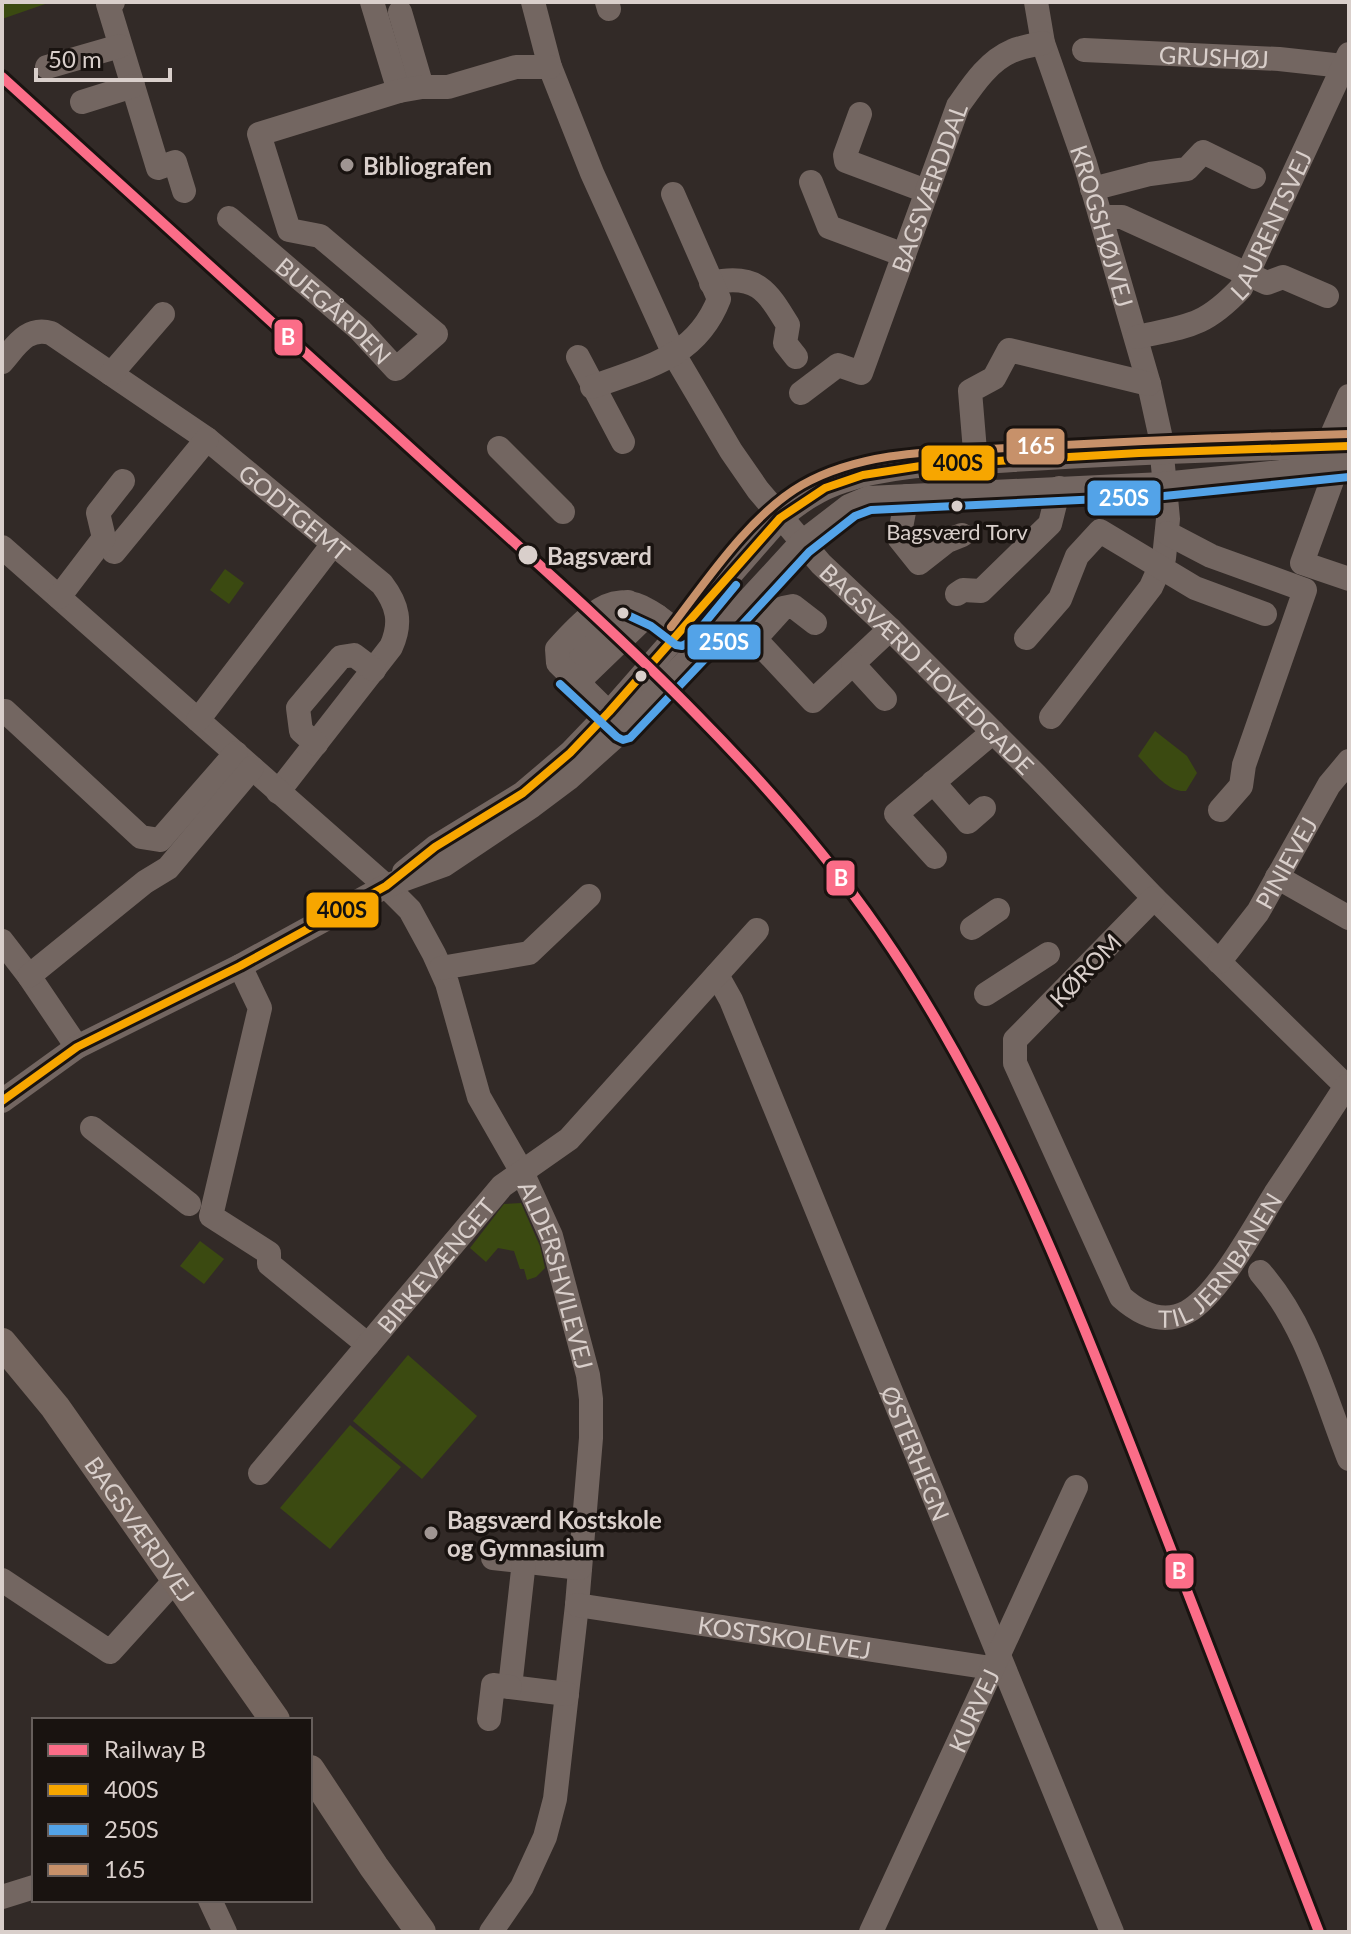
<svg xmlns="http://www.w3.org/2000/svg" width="1351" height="1934" viewBox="0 0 1351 1934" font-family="Lato,sans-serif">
<rect width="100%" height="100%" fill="#322a27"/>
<g fill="#3b4a11">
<path d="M2,2H51L2,19Z"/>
<path d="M225,569L244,583L229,604L210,590Z"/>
<path d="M1155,731L1187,756L1197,773L1186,791C1167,793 1150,768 1138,756Z"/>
<path d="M521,1203L540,1246L545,1268L536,1277L527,1280L524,1269H520L514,1251L498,1248L486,1262L470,1248L504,1204Z"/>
<path d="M200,1241L224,1259L204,1284L180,1266Z"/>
<path d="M408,1355L477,1416L422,1479L353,1421Z"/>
<path d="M350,1425L401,1467L330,1549L280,1508Z"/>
</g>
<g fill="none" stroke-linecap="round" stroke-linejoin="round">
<g stroke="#736661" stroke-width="24">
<path d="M113,2L108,4L158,168L175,162L184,191"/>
<path d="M372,2L399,91"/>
<path id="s1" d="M533,2L550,67L592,173L675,356L731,451L758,490L821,564L890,629L1036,775L1154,898L1349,1089"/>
<path d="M607,2L609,9"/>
<path id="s2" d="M1036,2L1043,43L1085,163L1149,384L1160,434L1168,519L1164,558L1151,587L1051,717"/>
<path d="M400,12L422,87"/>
<path id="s3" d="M1084,50L1279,59L1343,66"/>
<path d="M47,67L120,46"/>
<path d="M82,102L133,86"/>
<path d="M860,114L845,155L846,161L926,191"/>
<path d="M811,182L829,227L904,255"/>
<path d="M1092,189L1150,174L1187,169L1203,152L1254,177"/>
<path d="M1101,217H1122L1267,283L1283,277L1327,296"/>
<path id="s4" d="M229,218L360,330L396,369L436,334L320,236L289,230L259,134L399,91L422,87H448L516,67H550"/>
<path d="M711,283C756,273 767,290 788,325L785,343L796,357"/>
<path id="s5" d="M1137,337C1188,326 1204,327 1241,288L1349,54"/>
<path d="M578,357L623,442"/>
<path id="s6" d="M2,362C16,346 27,326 51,333L207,439L382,584C398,605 402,623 391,647L278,792"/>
<path d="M111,374L163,314"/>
<path d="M592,387C646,367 696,358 719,299L673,194"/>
<path id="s7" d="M801,393L838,365L861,373L958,106C972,86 988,61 1012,51C1021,47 1033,45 1043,43"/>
<path d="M1327,446L1349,396"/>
<path d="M499,448L563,512"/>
<path d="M976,463L970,391L994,378L1009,350L1149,384"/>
<path d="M1337,467L1302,563L1349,579"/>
<path d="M907,496L899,538L919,563L947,541L962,535"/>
<path d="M1167,533L1211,556L1305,590L1244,765L1241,786L1220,810"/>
<path id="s8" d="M2,547L386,886L410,910L434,954L447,983L479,1097L522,1172L551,1236L588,1375L591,1399V1438L577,1605L555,1799L545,1837L522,1887L491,1932"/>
<path d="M114,552L207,439"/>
<path d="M957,594L963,590L981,591L1050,524L1059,488"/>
<path d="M59,597L104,538L98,513L123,481"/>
<path d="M815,623L793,606L783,608L755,639L813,701L890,629"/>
<path d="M1026,638L1060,599L1077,556L1100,531L1195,588L1265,614"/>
<path d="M853,664L885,699"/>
<path d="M568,675L570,663L628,602"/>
<path d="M582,689L584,676L641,621L657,616"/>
<path d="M5,711L141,837L160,840L236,753"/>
<path d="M198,720L333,544"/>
<path d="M619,723L558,663L557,649C611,589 628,587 689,642"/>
<path d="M316,744L301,731L298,708L341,657L354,655L374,670"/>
<path d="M933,782L968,822L984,808"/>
<path d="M935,857L896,814L993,732"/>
<path d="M404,872L435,847L523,793L570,753L616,705L780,518C800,502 818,489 843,481C896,463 957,464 1013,460C1125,453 1237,449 1349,446"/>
<path d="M1277,877L1349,918"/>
<path id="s9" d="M1154,898L1015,1040V1063L1121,1297C1140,1314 1163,1325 1187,1312C1219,1294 1255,1226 1275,1194C1299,1158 1323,1122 1346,1086"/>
<path d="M972,928L998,910"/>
<path d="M2,941L29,976L77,1047"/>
<path id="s10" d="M1219,962L1258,912L1329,785L1349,761"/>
<path d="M240,966L260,1008L211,1216L269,1253V1264L368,1345"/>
<path d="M441,968L529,953L589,896"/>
<path id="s11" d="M717,975L731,1000L1112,1932"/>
<path d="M29,976L145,882L168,868L252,768"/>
<path d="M986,994L1048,954"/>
<path d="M2,1101L77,1047L240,966L386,886L444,865L532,806L568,779L617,735L697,650L731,619L801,543L849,506L868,498L1163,484L1349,465"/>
<path d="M92,1128L189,1204"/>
<path d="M1260,1272C1306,1324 1324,1395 1349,1459"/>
<path id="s12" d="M260,1473L502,1186L569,1139L757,930"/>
<path d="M493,1558L580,1568"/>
<path d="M524,1561L510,1687L567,1694"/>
<path d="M2,1580L110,1652L176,1579"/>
<path id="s13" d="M577,1605L991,1668"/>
<path d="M489,1719L493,1685L510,1687"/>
<path d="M2,1897L34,1887"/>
<path d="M210,1900L225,1932"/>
<path id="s14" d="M871,1932L1076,1487"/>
</g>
<g stroke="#75665f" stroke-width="30">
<path id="s15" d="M2,1343L55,1407L275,1720"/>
<path d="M310,1770L374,1867L421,1932"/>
</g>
<g stroke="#191310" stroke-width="14">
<path id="bus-1" d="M2,1101L77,1047L240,966L386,886L435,847L523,793L570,753L609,712L780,518L825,488L863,475L927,465L1139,453L1349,446"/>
</g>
<g stroke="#191310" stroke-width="14">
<g id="bus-2">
<path d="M623,613L651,626L676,645L682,646L689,642L736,585"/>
<path d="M560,684L617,737L623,740L630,738L705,659L740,627L809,552L855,516L871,510L1164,496L1349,477"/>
</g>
</g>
<g stroke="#191310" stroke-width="14">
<path id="bus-3" d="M671,627C707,580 750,515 802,485C869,447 953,452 1027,447C1134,441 1241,437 1349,434"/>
</g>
<use href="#bus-1" stroke="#f7a600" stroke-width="8"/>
<use href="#bus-2" stroke="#53a3e8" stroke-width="8"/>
<use href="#bus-3" stroke="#c7916a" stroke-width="8"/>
<g stroke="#191310" stroke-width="16">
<path id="rail-1" d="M2,77C152,213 301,349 451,485C603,623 761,760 879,930C992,1093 1066,1280 1138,1464C1198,1620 1259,1776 1319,1932"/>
</g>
<use href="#rail-1" stroke="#fb6d88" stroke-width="10"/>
</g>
<g fill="#9f9592" stroke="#191310" stroke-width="3">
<circle cx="347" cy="165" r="8"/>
<circle cx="431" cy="1533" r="8"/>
</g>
<g fill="#d9cfcb" stroke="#191310" stroke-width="3">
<circle cx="957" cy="506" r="7"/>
<circle cx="528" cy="555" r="11"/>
<circle cx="623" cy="613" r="7"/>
<circle cx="641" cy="676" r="7"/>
</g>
<g text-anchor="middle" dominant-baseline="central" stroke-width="7" stroke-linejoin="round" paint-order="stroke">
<g font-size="22" fill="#d9cfcb" stroke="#191310">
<text x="957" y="531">Bagsværd Torv</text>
</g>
<g font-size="24" fill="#d9cfcb" stroke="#191310">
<text stroke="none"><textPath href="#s3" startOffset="130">GRUSHØJ</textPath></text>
<text stroke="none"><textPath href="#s7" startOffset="268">BAGSVÆRDDAL</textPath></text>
<text stroke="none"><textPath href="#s5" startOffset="188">LAURENTSVEJ</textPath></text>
<text stroke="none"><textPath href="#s2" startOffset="234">KROGSHØJVEJ</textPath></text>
<text stroke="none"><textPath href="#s4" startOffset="140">BUEGÅRDEN</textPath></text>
<text stroke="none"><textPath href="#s6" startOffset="364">GODTGEMT</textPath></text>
<text stroke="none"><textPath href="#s1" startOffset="786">BAGSVÆRD HOVEDGADE</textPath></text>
<text stroke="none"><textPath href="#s10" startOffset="120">PINIEVEJ</textPath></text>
<text transform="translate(1085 970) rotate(-46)">KØROM</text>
<text stroke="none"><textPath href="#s9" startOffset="610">TIL JERNBANEN</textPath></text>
<text stroke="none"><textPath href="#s12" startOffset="272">BIRKEVÆNGET</textPath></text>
<text stroke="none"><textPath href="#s8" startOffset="942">ALDERSHVILEVEJ</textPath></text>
<text stroke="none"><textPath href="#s11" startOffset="518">ØSTERHEGN</textPath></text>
<text stroke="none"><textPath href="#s15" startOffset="232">BAGSVÆRDVEJ</textPath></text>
<text stroke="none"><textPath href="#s13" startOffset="210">KOSTSKOLEVEJ</textPath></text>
<text stroke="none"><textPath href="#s14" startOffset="244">KURVEJ</textPath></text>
</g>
<g font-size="24" font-weight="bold" fill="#d9cfcb" stroke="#191310" text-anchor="start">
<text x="363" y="165">Bibliografen</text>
<text x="447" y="1519">Bagsværd Kostskole<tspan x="447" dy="28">og Gymnasium</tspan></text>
</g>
<g font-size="24" font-weight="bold" fill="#d9cfcb" stroke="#191310" text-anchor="start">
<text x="547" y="555">Bagsværd</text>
</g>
</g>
<g stroke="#191310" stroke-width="3">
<rect x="273" y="318" width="31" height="39" rx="8" fill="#fb6d88"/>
<rect x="1005" y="427" width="61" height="39" rx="8" fill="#c7916a"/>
<rect x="920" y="444" width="76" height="38" rx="8" fill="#f7a600"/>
<rect x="1086" y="479" width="76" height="38" rx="8" fill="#53a3e8"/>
<rect x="686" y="623" width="76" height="38" rx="8" fill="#53a3e8"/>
<rect x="825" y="859" width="31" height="38" rx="8" fill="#fb6d88"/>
<rect x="305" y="891" width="75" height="38" rx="8" fill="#f7a600"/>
<rect x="1164" y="1552" width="31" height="38" rx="8" fill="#fb6d88"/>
</g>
<g font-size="22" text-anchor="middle" font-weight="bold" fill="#fff">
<text x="288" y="345">B</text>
<text x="1036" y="454">165</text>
<text x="1124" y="506">250S</text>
<text x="724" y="650">250S</text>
<text x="841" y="886">B</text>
<text x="1179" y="1579">B</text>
</g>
<g font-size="22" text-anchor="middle" font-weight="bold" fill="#111">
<text x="958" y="471">400S</text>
<text x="342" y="918">400S</text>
</g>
<rect width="1351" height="1934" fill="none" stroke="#d9cfcb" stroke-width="8"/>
<rect x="32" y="1718" width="280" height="184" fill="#191310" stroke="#665e5b" stroke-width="2"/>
<rect x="48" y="1744" width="40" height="12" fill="#fb6d88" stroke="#665e5b" stroke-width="2"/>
<text x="104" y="1758" font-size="24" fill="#d9cfcb">Railway B</text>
<rect x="48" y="1784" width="40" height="12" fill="#f7a600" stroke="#665e5b" stroke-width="2"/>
<text x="104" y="1798" font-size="24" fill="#d9cfcb">400S</text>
<rect x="48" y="1824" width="40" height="12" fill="#53a3e8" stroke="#665e5b" stroke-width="2"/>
<text x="104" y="1838" font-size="24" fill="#d9cfcb">250S</text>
<rect x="48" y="1864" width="40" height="12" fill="#c7916a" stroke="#665e5b" stroke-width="2"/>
<text x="104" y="1878" font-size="24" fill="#d9cfcb">165</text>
<path d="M36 68v12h134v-12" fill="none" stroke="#d9cfcb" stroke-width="4"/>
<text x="48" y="68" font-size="24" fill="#d9cfcb" stroke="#191310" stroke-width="6" paint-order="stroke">50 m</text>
</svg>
